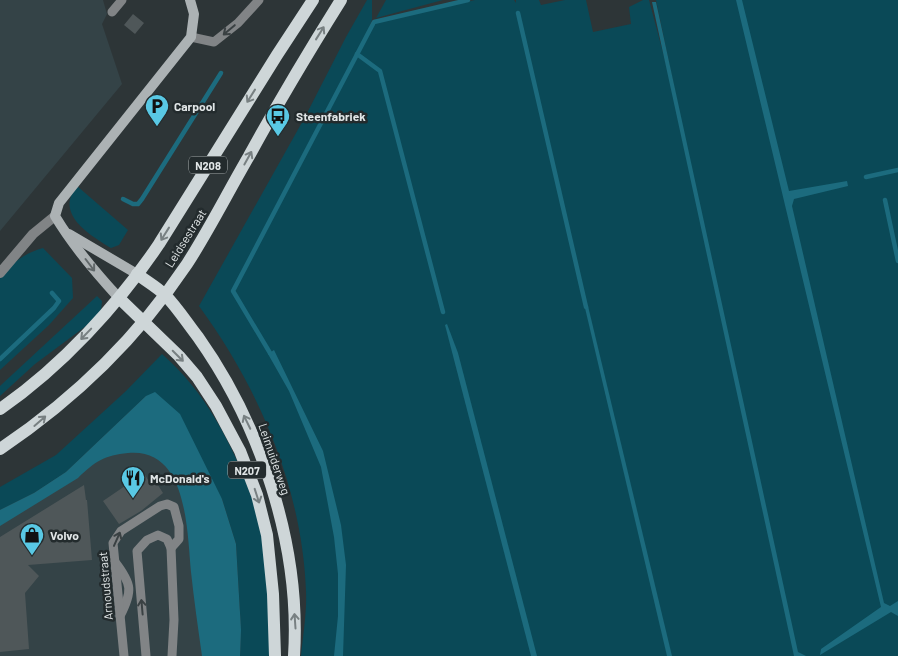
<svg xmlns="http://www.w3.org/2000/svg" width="898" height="656" viewBox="0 0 898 656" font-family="Barlow,sans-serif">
<rect width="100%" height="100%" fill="#2d3537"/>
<g fill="#344347">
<path d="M0,0H103L107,14L102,24L122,84L0,231Z"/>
<path d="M160,377L255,656H0V492L39,473Z"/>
</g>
<g fill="#0a4957">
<path d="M367,0H372V20L361,47L375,23L475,0H514L516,3V0H539L541,5L565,0H586L593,32L631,24L629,7L643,0H649L681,120L656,0H898V656H301C303,635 307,612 306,591C302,488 259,388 199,306L305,117L346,37Z"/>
<path d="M386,0H443L376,18Z"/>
<path d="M77,186L128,230L119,245L111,248C90,235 54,214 77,186Z"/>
<path d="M43,248L72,278L73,298L49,325L0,370V278C11,263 25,253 43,248Z"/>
<path d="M97,296L102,301L101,311L86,326L35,364L0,396V386Z"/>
<path d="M162,354C205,391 233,445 252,498C261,520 265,552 268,576C271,602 271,630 272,656H240L241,630L236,544L222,499L146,396L66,472L34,493L0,510V487L56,455L126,391Z"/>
</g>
<g fill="#1c6b7e">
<path d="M736,0H742L789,191L847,181L848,186L794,199L792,206L884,603L890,606L898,601V616L891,612L820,655L821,649L881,607Z"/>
<path d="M652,2H656L798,652L806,656H794Z"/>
<path d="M588,306L672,656H667L585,308Z"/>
<path d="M447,324L458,353L537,656H531L445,325Z"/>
<path d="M274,350L323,451L341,525L346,565L343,656H334L338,616V574L334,537L321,467L289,391L268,354Z"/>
<path d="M155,392L180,414L222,499L236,544L241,630L240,656H202C198,628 194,600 191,572C187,532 188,447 128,453C105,455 94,462 78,478L0,526V510L34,493L66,472L146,396Z"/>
</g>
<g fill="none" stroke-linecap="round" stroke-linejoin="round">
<g stroke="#1c6b7e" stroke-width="4.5">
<path d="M518,13L586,307"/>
<path d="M357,54L380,71L443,312"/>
<path d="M866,177L898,170"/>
<path d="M123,199L133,204H138L142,199L221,73"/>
<path d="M885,200L898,261"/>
<path d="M270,353L233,291L374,22L468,0"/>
<path d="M0,359L54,308L59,301L52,293"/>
</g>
</g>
<g fill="#4f5759">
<path d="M133,14L144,23L135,34L124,25Z"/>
<path d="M144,473L151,485L156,482L163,493L141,511L119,524L103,501Z"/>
<path d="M84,485L86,500H87L92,560L28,565L39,576L25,593L29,649L0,652V537Z"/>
</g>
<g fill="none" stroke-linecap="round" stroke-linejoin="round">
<g stroke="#818486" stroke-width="9">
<path d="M112,12L122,0"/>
<path d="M191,37L214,42L238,23L259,0"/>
<path d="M115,562C132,584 133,591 120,616"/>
<path d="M124,656L113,543L121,531L160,506L167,504L174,507L179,526V539L171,548"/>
<path d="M146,656L137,551L147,540L158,535L167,539L171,548L174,620L172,656"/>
</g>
<path stroke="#818486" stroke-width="10" d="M0,273L33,234L55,216"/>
<g stroke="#acb2b4" stroke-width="10">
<path d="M69,234L137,274"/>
<path d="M119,298C95,272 73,246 55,216L59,203L191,37L194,14L190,0"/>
</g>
<g stroke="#ced6d8" stroke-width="12">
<path d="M137,274C146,281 157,287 165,295C177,307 187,323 198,337C261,426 301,546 294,656"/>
<path d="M119,298L179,356L197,377L216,406L240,451L257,495L267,535L273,594L275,656"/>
<path d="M0,409C61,367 118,305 159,244L277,55L313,0"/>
<path d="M0,449C73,400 138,337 187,264C209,230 228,192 249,156C278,103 309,51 341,0"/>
</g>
</g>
<defs><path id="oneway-shaft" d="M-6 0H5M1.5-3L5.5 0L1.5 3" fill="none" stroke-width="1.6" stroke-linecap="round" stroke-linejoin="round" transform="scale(1.25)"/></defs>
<g stroke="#3a4143">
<use href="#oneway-shaft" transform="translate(229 30) rotate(140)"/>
<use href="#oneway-shaft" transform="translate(117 539) rotate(-66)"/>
<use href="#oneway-shaft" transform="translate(142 607) rotate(-95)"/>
</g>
<g stroke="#788082">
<use href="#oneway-shaft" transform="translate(320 33) rotate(-58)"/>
<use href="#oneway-shaft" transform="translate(251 96) rotate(122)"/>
<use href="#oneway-shaft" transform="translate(248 158) rotate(-61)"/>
<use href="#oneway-shaft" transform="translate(165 234) rotate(122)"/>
<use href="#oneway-shaft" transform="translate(86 334) rotate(134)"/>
<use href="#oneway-shaft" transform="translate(178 356) rotate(45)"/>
<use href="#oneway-shaft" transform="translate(40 421) rotate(-41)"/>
<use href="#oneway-shaft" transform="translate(247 422) rotate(-116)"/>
<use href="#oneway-shaft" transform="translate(257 496) rotate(72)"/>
<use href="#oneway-shaft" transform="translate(295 621) rotate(-94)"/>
</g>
<use stroke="#61686a" href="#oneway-shaft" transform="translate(90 265) rotate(53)"/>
<defs>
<g id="parking-pin" transform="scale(1.25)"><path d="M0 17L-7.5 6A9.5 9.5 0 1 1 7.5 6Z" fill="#59c8e4" stroke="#232b2d"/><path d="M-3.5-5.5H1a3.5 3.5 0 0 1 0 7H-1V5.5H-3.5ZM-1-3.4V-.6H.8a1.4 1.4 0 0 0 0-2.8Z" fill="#111"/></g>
<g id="bus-pin" transform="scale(1.25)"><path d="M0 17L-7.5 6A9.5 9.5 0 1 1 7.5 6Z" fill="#59c8e4" stroke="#232b2d"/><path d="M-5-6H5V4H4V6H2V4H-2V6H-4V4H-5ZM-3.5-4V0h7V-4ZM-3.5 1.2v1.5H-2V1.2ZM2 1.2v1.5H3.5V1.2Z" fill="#111"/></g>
<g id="restaurant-pin" transform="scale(1.25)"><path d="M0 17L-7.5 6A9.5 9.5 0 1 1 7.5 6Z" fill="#59c8e4" stroke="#232b2d"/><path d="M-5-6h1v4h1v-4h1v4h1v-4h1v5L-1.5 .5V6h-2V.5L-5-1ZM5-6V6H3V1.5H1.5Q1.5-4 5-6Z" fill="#111"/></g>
<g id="shop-pin" transform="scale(1.25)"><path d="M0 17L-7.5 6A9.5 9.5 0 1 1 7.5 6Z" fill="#59c8e4" stroke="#232b2d"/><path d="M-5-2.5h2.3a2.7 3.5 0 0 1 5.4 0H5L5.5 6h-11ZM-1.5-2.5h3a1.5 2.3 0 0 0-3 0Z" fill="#111"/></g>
</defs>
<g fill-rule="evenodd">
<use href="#parking-pin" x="157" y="106"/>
<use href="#bus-pin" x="278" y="116"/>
<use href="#restaurant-pin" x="133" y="478"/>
<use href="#shop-pin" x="32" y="535"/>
</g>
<g text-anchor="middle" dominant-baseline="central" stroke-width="5" stroke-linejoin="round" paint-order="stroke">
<g fill="#232b2d" stroke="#a8aeaf" stroke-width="1">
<rect x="189" y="156.5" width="38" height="17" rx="4"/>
<rect x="228" y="461.5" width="38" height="17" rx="4"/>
</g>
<g font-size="11" font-weight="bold" fill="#e1e6e7">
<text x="208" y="165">N208</text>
<text x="247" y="470">N207</text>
</g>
<g font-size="12" font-weight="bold" fill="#e1e6e7" stroke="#232b2d" text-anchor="start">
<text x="174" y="106">Carpool</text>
<text x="296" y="116">Steenfabriek</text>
<text x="150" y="478">McDonald's</text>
<text x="50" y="535">Volvo</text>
</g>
<g font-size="12" fill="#e1e6e7" stroke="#232b2d">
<text transform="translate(185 238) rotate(-58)">Leidsestraat</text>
<text transform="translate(275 459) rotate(71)">Leimuiderweg</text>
<text transform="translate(105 586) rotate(-95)">Arnoudstraat</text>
</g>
</g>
</svg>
